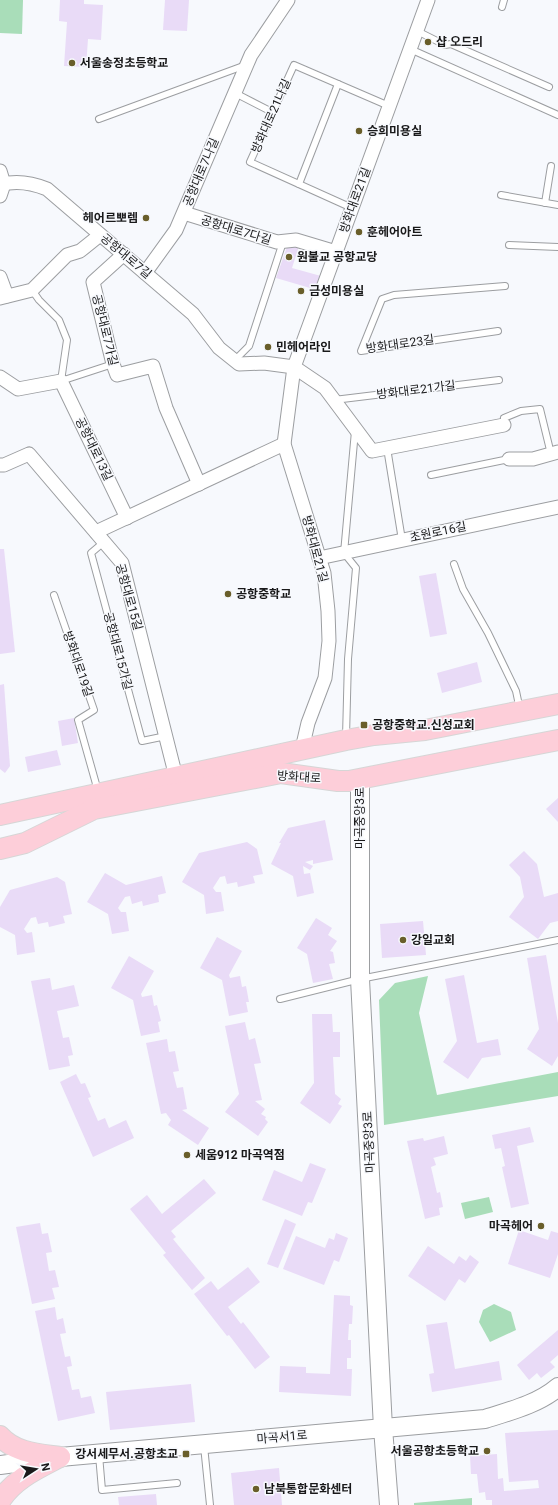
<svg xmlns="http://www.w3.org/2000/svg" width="558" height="1505" viewBox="0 0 558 1505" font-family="Roboto,'Noto Sans KR',sans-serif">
<rect width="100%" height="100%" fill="#f7f9fd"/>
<g fill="#a9ddb9">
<path d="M0,0H23L22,34L0,33Z"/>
<path d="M428,976L419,1013L437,1095L558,1072V1096L384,1125L379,1000L395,983Z"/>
<path d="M489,1197L493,1212L465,1219L461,1203Z"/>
<path d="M494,1304L511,1312L516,1330L490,1342L479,1322L483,1310Z"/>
<path d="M472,1498V1505H414V1503Z"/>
</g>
<g fill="#e9dbf7">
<path d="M60,0H84V4L103,5L101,40L88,39L86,67L64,66L67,22L59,21Z"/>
<path d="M165,0H189L187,31L163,30Z"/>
<path d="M288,244L299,246L292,268L321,276L317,290L276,278Z"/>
<path d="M0,549H4L15,652L0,654Z"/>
<path d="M436,573L447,634L430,637L419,576Z"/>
<path d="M477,662L482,682L442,693L437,673Z"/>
<path d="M4,684L10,766L5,773L0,769V685Z"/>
<path d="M74,718L78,743L62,746L58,721Z"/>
<path d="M57,750L61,765L28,772L25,757Z"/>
<path d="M558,798V822L546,809Z"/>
<path d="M325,820L333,860L313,864V860L305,862L313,866L310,870L303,866L304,874L310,873L314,893L297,897L293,876L271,864L281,843H279L288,828Z"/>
<path d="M247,842L257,849L263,874L253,876L255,883L238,887L237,882L227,884L225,876L220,877L213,888L216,892H221L224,911L206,914L204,895L182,882L199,853Z"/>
<path d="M524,851L537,864L544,897L558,893V921L550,923L538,939L509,917L524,897L520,877L509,865Z"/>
<path d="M105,873L126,885L162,876L166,893L158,895L159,902L143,906L142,901L132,904L130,896L125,897L118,908L121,912H126L129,931L112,934L108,914L87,902Z"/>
<path d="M57,877L65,882L72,914L63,916L65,923L49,927L48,922L38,924L36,917L31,918L24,929L27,933L32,932L35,952L17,955L15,935L0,927V907L10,890Z"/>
<path d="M316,918L332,928L328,935L337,941L330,951L333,952L335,963L329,964L333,979L313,983L307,954L297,948Z"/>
<path d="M423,921L426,955L382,958L380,924Z"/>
<path d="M217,937L242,951L229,975L230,978L240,976L242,987L246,986L249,1002H246L248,1012L229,1016L222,980L200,968Z"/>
<path d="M546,955L558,1023V1056L552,1066L527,1049L539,1029L527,958Z"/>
<path d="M129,956L154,971L141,994L142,997L152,995L154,1006L157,1005L161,1021L158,1022L160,1032L141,1036L133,1000L111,988Z"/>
<path d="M464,975L477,1043L498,1039L501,1055L482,1058L468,1079L443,1062L457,1041L445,979Z"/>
<path d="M50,978L52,990L74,985L79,1006L57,1011L63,1038L69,1037L73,1055L68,1056L70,1066L49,1070L31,981Z"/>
<path d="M312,1014H332L333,1032H340V1057H333L335,1094L341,1099L338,1104L342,1106L330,1124L300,1103L314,1083Z"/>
<path d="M245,1022L249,1040L255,1038L261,1063L254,1064L262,1100L255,1101L265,1109L261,1114L266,1117L265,1119L268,1122L258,1136L225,1112L239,1094L225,1026Z"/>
<path d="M167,1039L169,1052L175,1051L179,1071L173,1072L177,1088L183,1087L187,1109L182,1110L209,1128L198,1145L168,1125L171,1120L166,1113L161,1114L146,1043Z"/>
<path d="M76,1074L81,1084L85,1083L91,1097L88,1098L98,1121L105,1118L109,1128L126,1120L134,1138L93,1157L60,1082Z"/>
<path d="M530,1127L534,1142L517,1146L529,1204L511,1208L502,1167L505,1166L501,1148L495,1149L492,1135Z"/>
<path d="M444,1136L448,1154L433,1158L434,1159L436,1165L431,1167L437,1193L440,1192L443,1207L439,1208L440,1215L425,1219L407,1141L423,1138L424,1141Z"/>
<path d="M310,1163L326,1169L312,1203L308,1202L302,1216L262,1200L274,1170L302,1182Z"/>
<path d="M204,1179L216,1193L171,1231L176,1237L173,1239L205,1278L192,1290L163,1255L166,1253L130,1209L147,1195L162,1214Z"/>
<path d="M285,1219L296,1224L278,1268L267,1264Z"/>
<path d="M40,1223L42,1234L48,1233L52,1252L46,1253L49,1271L55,1270L59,1287L52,1288L55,1299L32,1304L16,1227Z"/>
<path d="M519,1230L548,1240L551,1231L558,1233V1254L550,1278L508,1264Z"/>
<path d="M336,1233L348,1238L339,1262L334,1260L324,1285L283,1269L296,1236L325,1248L329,1238L334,1240Z"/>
<path d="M428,1246L454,1264L459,1256L466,1261L470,1255L479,1262L465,1283L459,1279L445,1301L408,1276Z"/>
<path d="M248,1267L260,1282L228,1307L241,1324L243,1322L270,1357L255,1369L229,1335L227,1336L194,1294L211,1281L218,1290Z"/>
<path d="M334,1295L350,1296V1305L353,1306L352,1324H349L348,1340H351V1358H347V1369H352L351,1396L279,1392L280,1366L306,1367V1373L330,1374Z"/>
<path d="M55,1307L57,1320L63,1318L66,1333L60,1334L65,1357L70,1356L72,1366L67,1367L72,1390L79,1389L81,1398L91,1396L95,1413L58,1421L35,1311Z"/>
<path d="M447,1322L455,1369L499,1361L502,1380L432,1392L429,1374L434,1373L426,1325Z"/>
<path d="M558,1330V1355L550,1362L555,1367L541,1378L537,1373L529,1380L517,1365Z"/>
<path d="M191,1384L195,1422L110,1430L106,1392Z"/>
<path d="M558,1430V1505H492V1500H486L485,1492L479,1493L477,1474H471L470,1456L497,1454L498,1479L503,1478L504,1491L539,1488L538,1480L509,1482L505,1433Z"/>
<path d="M279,1468L282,1505H234L231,1473Z"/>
<path d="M156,1494L157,1505H119L118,1497Z"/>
</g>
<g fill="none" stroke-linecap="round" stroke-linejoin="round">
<g stroke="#9c9ea1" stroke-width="8">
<g id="lane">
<path d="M502,7L504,0"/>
<path d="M417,31L445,45L451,44L549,87"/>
<path d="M410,49L558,115"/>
<path d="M235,93L272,112"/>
<path d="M99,119L246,65"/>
<path d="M299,184L338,84"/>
<path d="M501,195L558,205"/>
<path d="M545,203L551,166"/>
<path d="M352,208L250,162L294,65L389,106"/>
<path d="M509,245L558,247"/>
<path d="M32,290L39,300L59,320L67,340L61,381L113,364"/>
<path d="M498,331L361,351L382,299L394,295L505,286"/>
<path d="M235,360L249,346L283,242"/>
<path d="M334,400L499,380"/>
<path d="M504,418L521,411L540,409L551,454"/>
<path d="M387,448L402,540"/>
<path d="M431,475L509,459"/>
<path d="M104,542L91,553L142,741L166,736"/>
<path d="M454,564L463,589L488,633L516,691L520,710"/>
<path d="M54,595L94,710L78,720L98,791"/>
<path d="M346,737L348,659L356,568L344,553L355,431"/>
<path d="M280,999L360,979L558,940"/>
<path d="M204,1446L210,1505"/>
<path d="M99,1455L102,1490L177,1483"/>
</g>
</g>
<g stroke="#9c9ea1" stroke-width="15">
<g id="street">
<path d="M0,171L4,184L0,196"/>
<path d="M0,185C16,180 32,183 47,189L193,314L219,348L239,364L264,363L294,367L325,388L372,451L504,425"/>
<path d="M184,213L277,242L296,240L336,252"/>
<path d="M124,254L93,282L113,364L117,375L153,366L166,408L199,484"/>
<path d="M145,273L176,230L251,55L288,0"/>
<path d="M0,277L7,296"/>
<path d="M0,298L32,290L67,255L80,251L100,235"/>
<path d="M0,377L18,389L61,381L127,518"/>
<path d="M509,459H533L558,452"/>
<path d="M0,465H4L29,454L122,563L176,777"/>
<path d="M96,532L284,444"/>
<path d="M319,558L558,507"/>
<path d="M302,749L308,723L325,678L329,641L328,611L324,573L284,444L294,367L428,0"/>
</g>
</g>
<g stroke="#9c9ea1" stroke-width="20">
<g id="secondary">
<path d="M360,779V979L383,1428L389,1505"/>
<path d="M0,1465L60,1457L485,1419C510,1411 538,1404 558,1387"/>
</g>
</g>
<g stroke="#d6d6d6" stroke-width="22">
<g id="primary">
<path d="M0,815L346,740L374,735L425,730L558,704"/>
<path d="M0,849L25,843L94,809L281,773L338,781H349L558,740"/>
<path d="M0,1436C15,1453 39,1454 60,1457"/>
<path d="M0,1501C14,1479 37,1469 60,1457"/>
</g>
</g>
<use href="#lane" stroke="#fff" stroke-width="6"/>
<use href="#street" stroke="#fff" stroke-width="13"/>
<use href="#secondary" stroke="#fff" stroke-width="18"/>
<use href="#primary" stroke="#fdced9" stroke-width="20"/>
</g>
<g fill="#695e2a" stroke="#f7f9fd" stroke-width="1.5">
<circle cx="428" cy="42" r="4"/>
<circle cx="72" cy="63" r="4"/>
<circle cx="359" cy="131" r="4"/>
<circle cx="146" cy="218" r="4"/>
<circle cx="359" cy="232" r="4"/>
<circle cx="289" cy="257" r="4"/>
<circle cx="301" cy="291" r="4"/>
<circle cx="268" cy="347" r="4"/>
<circle cx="228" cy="594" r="4"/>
<rect x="360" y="721" width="8" height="8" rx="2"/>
<circle cx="403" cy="940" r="4"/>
<circle cx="187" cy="1155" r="4"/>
<circle cx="541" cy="1226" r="4"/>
<circle cx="487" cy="1451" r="4"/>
<rect x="182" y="1450" width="8" height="8" rx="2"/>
<circle cx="256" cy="1489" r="4"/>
</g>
<g text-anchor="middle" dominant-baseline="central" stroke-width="3" stroke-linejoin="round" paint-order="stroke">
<g font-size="12" font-weight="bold" fill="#19191a" stroke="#f7f9fd" text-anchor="start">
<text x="436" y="42">샵 오드리</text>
<text x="80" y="63">서울송정초등학교</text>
<text x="367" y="131">승희미용실</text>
<text x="138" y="218" text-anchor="end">헤어르뽀렘</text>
<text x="367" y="232">훈헤어아트</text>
<text x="297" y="257">원불교 공항교당</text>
<text x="309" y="291">금성미용실</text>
<text x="276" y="347">민헤어라인</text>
<text x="236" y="594">공항중학교</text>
<text x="372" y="725">공항중학교.신성교회</text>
<text x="411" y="940">강일교회</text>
<text x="195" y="1155">세움912 마곡역점</text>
<text x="533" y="1226" text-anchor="end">마곡헤어</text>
<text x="479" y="1451" text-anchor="end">서울공항초등학교</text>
<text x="178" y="1454" text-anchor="end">강서세무서.공항초교</text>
<text x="264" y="1489">남북통합문화센터</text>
</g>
<g font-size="12" fill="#19191a" stroke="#f7f9fd">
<text transform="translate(271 116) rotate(-66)">방화대로21나길</text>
<text transform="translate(201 172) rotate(-67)">공항대로7나길</text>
<text transform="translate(355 200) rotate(-70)">방화대로21길</text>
<text transform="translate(236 230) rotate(17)">공항대로7다길</text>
<text transform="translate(126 256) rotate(40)">공항대로7길</text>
<text transform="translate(105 330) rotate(76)">공항대로7가길</text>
<text transform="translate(400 344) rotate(-8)">방화대로23길</text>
<text transform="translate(416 390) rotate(-7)">방화대로21가길</text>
<text transform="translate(94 449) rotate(64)">공항대로13길</text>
<text transform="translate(438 532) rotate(-12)">초원로16길</text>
<text transform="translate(315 549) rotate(75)">방화대로21길</text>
<text transform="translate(129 597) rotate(74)">공항대로15길</text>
<text transform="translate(118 651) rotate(75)">공항대로15가길</text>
<text transform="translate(78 664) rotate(71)">방화대로19길</text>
<text transform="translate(299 777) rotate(4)">방화대로</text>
<text transform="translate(360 818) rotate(-90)">마곡중앙3로</text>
<text transform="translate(369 1142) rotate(-93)">마곡중앙3로</text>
<text transform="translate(282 1437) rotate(-5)">마곡서1로</text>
</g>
</g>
<g transform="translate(36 1469) rotate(78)" stroke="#f7f9fd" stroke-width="3" paint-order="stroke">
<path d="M0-3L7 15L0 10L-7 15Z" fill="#19191a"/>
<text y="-6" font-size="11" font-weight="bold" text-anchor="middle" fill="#19191a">N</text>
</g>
</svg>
